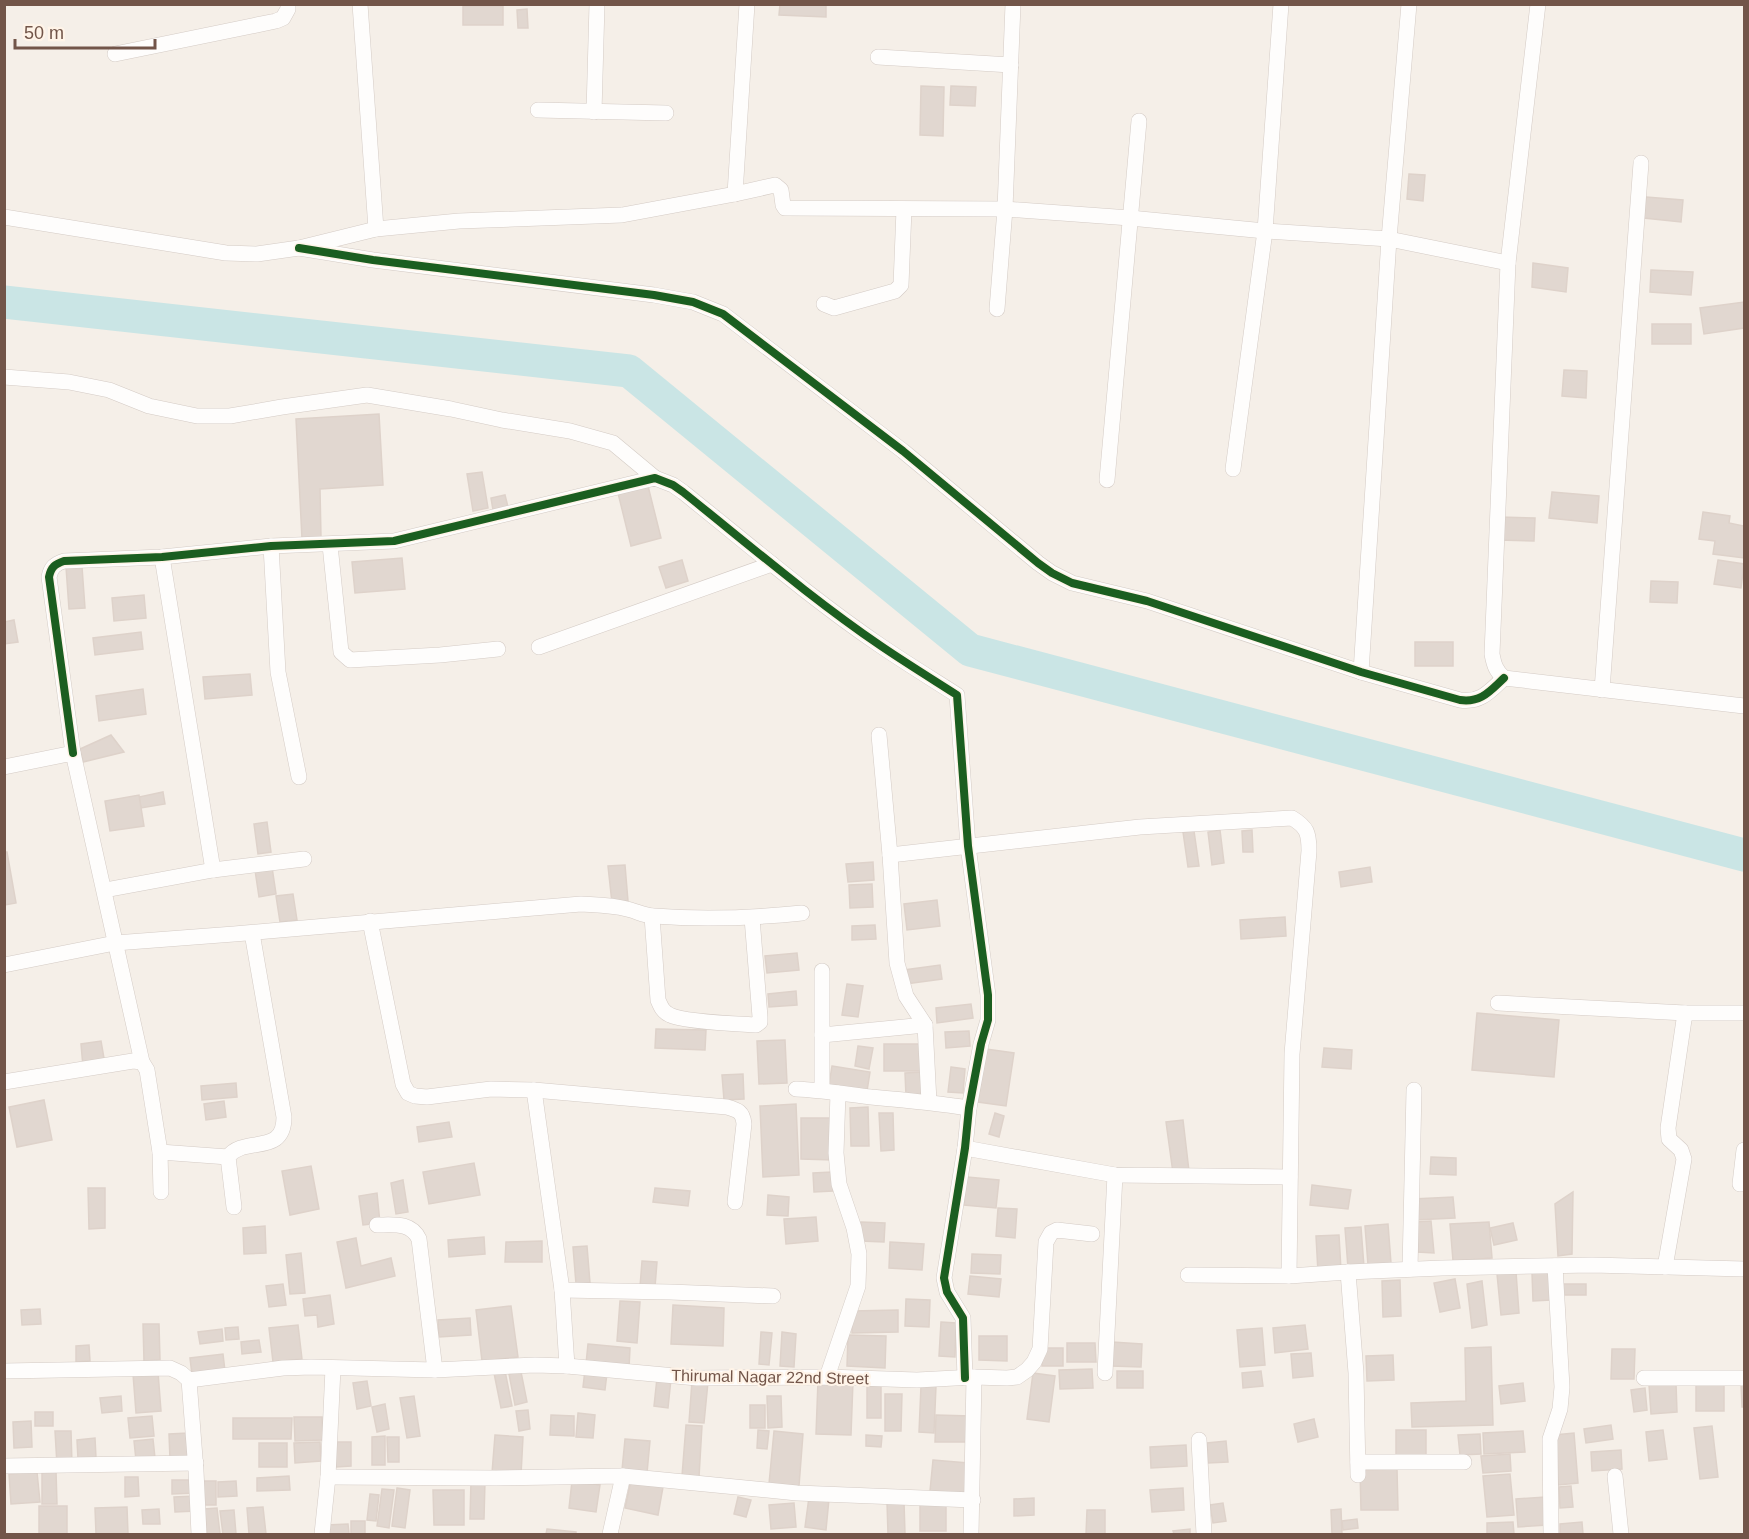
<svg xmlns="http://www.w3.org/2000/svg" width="1749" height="1539" viewBox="0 0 1749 1539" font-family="Helvetica,sans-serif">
<rect width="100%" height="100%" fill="#f5efe8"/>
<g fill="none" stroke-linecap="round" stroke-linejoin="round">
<path stroke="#cae5e5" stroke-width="33" d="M4,302L629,371L970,650L1744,855"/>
</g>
<g fill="#e1d7d0" stroke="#ded2ca" stroke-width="1.5">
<path d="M780,4H826V17L779,15Z"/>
<rect x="463" y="6" width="40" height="19"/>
<path d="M527,9L528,28H518L517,10Z"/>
<path d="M921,86L944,87L943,136L920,135Z"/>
<path d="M951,86L976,87L975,106L950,105Z"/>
<path d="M1409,174L1425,175L1423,201L1407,199Z"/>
<path d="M1646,197L1683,200L1681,222L1644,218Z"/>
<path d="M1533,263L1568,268L1566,292L1532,287Z"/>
<path d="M1651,270L1693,272L1691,295L1650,292Z"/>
<path d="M1744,302V328L1704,334L1700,308Z"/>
<rect x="1652" y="324" width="39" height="20"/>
<path d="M1564,370L1587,371L1586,398L1562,396Z"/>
<path d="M379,414L383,485L320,489L321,537L302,539L296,419Z"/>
<path d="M482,472L488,508L473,511L467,474Z"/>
<path d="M648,486L661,538L631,546L618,493Z"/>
<path d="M1552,492L1599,496L1597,523L1549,518Z"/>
<path d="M505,495L508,507L493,510L491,498Z"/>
<path d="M1703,512L1730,516L1729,523L1744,526V558L1713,554L1715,541L1699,539Z"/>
<path d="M1499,517L1535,518L1534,541L1498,540Z"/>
<path d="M402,558L405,589L355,593L352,562Z"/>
<path d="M682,560L688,581L666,588L659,567Z"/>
<path d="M1718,560L1744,564L1741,588L1714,584Z"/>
<path d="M66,567H82L85,608L69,609Z"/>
<path d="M1651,581L1678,582L1677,603L1650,602Z"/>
<path d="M144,595L146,618L114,621L112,598Z"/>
<path d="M14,620L18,642L4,644V622Z"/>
<path d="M141,632L143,649L95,655L93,638Z"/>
<rect x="1415" y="642" width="38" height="24"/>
<path d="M250,674L252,695L205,699L203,677Z"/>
<path d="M143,689L146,714L99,721L96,696Z"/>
<path d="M111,735L124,752L83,762L80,749Z"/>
<path d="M163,792L165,804L141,808L139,797Z"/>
<path d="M139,795L144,826L110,831L105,801Z"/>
<path d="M267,822L271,852L258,854L254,824Z"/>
<path d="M1220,830L1224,863L1212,865L1208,832Z"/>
<path d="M1252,830L1253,852H1243L1242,831Z"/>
<path d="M1194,831L1199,866L1188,867L1183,832Z"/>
<path d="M4,852H7L16,903L4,905Z"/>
<path d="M873,862L874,880L848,882L846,864Z"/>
<path d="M625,865L628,901L612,903L608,866Z"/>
<path d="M272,867L276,894L259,897L255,870Z"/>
<path d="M1370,867L1372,882L1341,887L1339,872Z"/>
<path d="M872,884L873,907L850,908L849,885Z"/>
<path d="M293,894L297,920L280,922L276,896Z"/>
<path d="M937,900L940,926L907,930L904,904Z"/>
<path d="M1285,917L1286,936L1241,939L1240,920Z"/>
<path d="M875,925L876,939L852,940V926Z"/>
<path d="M797,953L799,970L767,973L765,956Z"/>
<path d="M940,965L942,979L906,984L904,970Z"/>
<path d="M847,984L863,986L858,1017L842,1015Z"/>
<path d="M796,991L797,1005L769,1007L768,994Z"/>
<path d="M971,1004L973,1018L937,1023L936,1008Z"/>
<path d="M1477,1013L1559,1020L1554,1077L1472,1070Z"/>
<path d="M656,1029L706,1030L705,1050L655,1048Z"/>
<path d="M969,1031L970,1046L946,1048L945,1032Z"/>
<path d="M785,1040L787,1083L759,1084L757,1041Z"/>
<path d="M101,1041L105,1064L83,1067L81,1044Z"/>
<rect x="884" y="1044" width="41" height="27"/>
<path d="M858,1046L873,1048L869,1069L855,1066Z"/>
<path d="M1324,1048L1352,1050L1351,1069L1322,1067Z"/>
<path d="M986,1049L1014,1053L1006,1106L978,1102Z"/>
<path d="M832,1066L870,1072L867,1091L829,1085Z"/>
<path d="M951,1067L965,1069L963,1093L948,1092Z"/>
<path d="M923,1072L924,1096H906L905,1073Z"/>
<path d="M743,1074L744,1099L724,1100L722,1075Z"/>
<path d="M236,1083L237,1097L202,1100L201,1086Z"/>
<path d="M44,1100L52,1140L17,1147L9,1107Z"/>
<path d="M224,1101L226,1117L206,1120L204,1104Z"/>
<path d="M796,1104L799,1175L763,1177L760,1106Z"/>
<path d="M868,1107L869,1146H851L850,1108Z"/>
<path d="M879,1113H893L894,1150L881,1151Z"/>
<path d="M995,1113L1004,1116L999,1137L989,1134Z"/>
<path d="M801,1118H834L833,1160L801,1159Z"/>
<path d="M1183,1120L1189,1171L1173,1173L1166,1122Z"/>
<path d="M449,1122L452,1137L419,1142L417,1127Z"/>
<path d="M1431,1157L1456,1158V1175L1430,1174Z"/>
<path d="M474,1163L480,1195L429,1204L423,1172Z"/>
<path d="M311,1166L319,1209L290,1215L282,1171Z"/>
<path d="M832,1172L833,1191L814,1192L813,1173Z"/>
<path d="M967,1177L999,1180L996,1208L964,1205Z"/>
<path d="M403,1180L408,1212L396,1214L391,1183Z"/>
<path d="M1312,1185L1351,1190L1348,1209L1310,1205Z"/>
<path d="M88,1188H105V1228L89,1229Z"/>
<path d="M655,1188L690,1191L688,1206L653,1202Z"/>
<path d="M1573,1192L1572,1254L1558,1256L1555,1204Z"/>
<path d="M377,1193L380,1223L363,1225L359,1196Z"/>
<path d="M768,1195L789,1197L788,1216L767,1215Z"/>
<path d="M1453,1197L1455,1218L1414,1220L1413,1199Z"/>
<path d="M998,1208L1017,1209L1015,1238L996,1236Z"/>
<path d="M816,1217L818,1241L786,1244L784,1219Z"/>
<path d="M1431,1221L1434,1253L1417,1252L1414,1222Z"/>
<path d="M861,1222L885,1223L884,1242L860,1241Z"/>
<path d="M1489,1222L1492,1258L1453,1261L1450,1224Z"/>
<path d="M1513,1223L1517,1240L1494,1245L1490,1228Z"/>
<path d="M1388,1224L1391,1263L1368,1265L1365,1226Z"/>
<path d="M265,1226L266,1253L244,1254L243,1228Z"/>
<path d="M1361,1227L1364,1267L1348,1268L1345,1228Z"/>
<path d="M1339,1235L1341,1270L1318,1272L1316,1236Z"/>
<path d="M484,1237L485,1254L449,1257L448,1240Z"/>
<path d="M356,1238L361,1266L391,1258L395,1276L346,1288L337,1242Z"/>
<path d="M542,1241V1262H505L506,1242Z"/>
<path d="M890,1242L924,1244L922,1270L889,1268Z"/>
<path d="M587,1246L590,1283L576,1284L573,1247Z"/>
<path d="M301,1253L305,1293L290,1294L286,1255Z"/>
<path d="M972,1254L1001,1255L1000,1274L971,1273Z"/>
<path d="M642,1261L657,1262L655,1287H640Z"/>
<path d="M1516,1272L1519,1313L1501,1315L1497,1274Z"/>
<path d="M1532,1273H1551V1300L1533,1301Z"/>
<path d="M970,1276L1001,1279L999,1297L968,1294Z"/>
<path d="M1455,1279L1460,1308L1440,1312L1434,1283Z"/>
<path d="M1400,1280L1401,1316L1383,1317L1382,1281Z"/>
<path d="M1482,1281L1487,1325L1472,1328L1467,1284Z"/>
<path d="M283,1284L286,1305L269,1307L266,1286Z"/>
<rect x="1563" y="1284" width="23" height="11"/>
<path d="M330,1295L334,1324L318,1327L317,1315L305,1316L303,1299Z"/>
<path d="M906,1299L930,1300L929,1327L905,1326Z"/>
<path d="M620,1301L640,1302L637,1343L617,1341Z"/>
<path d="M673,1305L724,1308L723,1346L671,1344Z"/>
<path d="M511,1306L518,1357L482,1361L476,1310Z"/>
<path d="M40,1309L41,1324L22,1325L21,1310Z"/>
<path d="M898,1310V1332L852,1333V1311Z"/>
<path d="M470,1318L471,1335L439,1337L438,1320Z"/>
<path d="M941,1322L956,1323L955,1357L939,1356Z"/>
<path d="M143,1324H159L160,1360L144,1361Z"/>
<path d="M298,1325L302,1359L273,1362L269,1328Z"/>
<path d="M1305,1325L1308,1349L1275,1353L1273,1328Z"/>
<path d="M238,1327L239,1339L226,1340L225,1328Z"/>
<path d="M1262,1328L1265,1365L1240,1367L1237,1330Z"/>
<path d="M222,1329L223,1341L200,1344L198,1332Z"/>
<path d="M761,1332L772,1333L769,1365L759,1364Z"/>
<path d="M782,1332L796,1334L794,1367L780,1366Z"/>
<path d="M848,1335L886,1336L885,1368L847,1366Z"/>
<path d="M979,1336H1007V1361L979,1360Z"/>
<path d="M259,1340L261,1352L242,1354L241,1342Z"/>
<path d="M1112,1342L1142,1344L1141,1367L1111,1366Z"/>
<path d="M1067,1343H1095L1096,1362H1067Z"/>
<path d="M588,1344L630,1348L629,1368L586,1364Z"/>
<path d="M89,1345L90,1361L76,1362V1346Z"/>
<path d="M1491,1347L1493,1425L1412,1427L1411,1403L1466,1401L1465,1348Z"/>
<rect x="1042" y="1348" width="21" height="18"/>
<path d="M1612,1349H1635L1634,1379H1611Z"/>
<path d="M1311,1353L1313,1376L1293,1378L1291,1354Z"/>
<path d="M223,1354L225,1371L192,1375L190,1358Z"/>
<path d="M1393,1355L1394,1380L1367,1381L1366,1356Z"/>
<path d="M1092,1369L1093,1388L1060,1389L1059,1370Z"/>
<path d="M585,1370L607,1373L605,1390L583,1387Z"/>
<path d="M505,1371L512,1406L501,1408L494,1373Z"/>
<rect x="1117" y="1371" width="26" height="17"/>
<path d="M1261,1371L1263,1386L1243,1388L1242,1373Z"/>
<path d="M158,1372L161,1411L136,1413L133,1374Z"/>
<path d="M521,1372L527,1402L515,1405L509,1374Z"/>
<path d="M1033,1373L1055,1376L1049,1422L1027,1419Z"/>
<path d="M657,1378L671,1379L668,1408L654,1406Z"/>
<path d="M367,1381L371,1406L357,1409L353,1383Z"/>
<path d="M692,1381L708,1382L704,1423L689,1422Z"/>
<path d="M818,1381H853L851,1435L816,1434Z"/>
<path d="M867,1382L881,1383V1418H867Z"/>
<path d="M1523,1383L1525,1401L1501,1404L1499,1386Z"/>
<path d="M1676,1383L1677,1412L1651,1414L1649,1385Z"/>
<rect x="1696" y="1383" width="28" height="28"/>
<path d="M1741,1384H1744V1407H1742Z"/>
<path d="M921,1386H936L934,1433L919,1432Z"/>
<path d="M1645,1388L1647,1410L1634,1412L1631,1390Z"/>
<path d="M885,1394H902L901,1431H885Z"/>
<path d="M121,1396L122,1411L102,1413L100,1398Z"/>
<path d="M414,1396L420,1436L407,1438L400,1398Z"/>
<path d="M767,1396H781L782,1427L768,1428Z"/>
<path d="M385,1404L389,1429L377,1432L372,1407Z"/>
<rect x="750" y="1405" width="15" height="23"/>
<path d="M528,1410L530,1429L519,1431L516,1411Z"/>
<rect x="35" y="1412" width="18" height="14"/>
<path d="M578,1413L595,1415L593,1438L576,1437Z"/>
<path d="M551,1415L574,1416V1436L550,1435Z"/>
<path d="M936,1415L971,1416L970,1442H935Z"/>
<path d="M152,1416L154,1436L130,1438L128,1418Z"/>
<path d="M294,1417H322L323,1440L295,1441Z"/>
<path d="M233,1418H292L291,1439H233Z"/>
<path d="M1314,1419L1318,1437L1298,1442L1294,1424Z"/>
<path d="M31,1421L32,1447L14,1448L13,1422Z"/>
<path d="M686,1425L702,1426L699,1477L682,1476Z"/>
<path d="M1611,1425L1613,1439L1586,1443L1584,1429Z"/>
<path d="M1712,1426L1718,1477L1700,1479L1694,1428Z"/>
<path d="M758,1430L769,1431L767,1449L757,1448Z"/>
<rect x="1396" y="1430" width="30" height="25"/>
<path d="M1663,1430L1667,1459L1649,1461L1646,1432Z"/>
<path d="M55,1431H71L72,1464L57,1465Z"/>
<path d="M774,1431L803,1434L799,1486L769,1484Z"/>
<path d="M1523,1431L1525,1452L1484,1454L1483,1433Z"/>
<path d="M188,1433L189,1458L170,1459L169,1434Z"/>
<path d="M1574,1433L1578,1483L1558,1485L1554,1435Z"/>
<path d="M1480,1434L1481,1454L1460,1455L1458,1435Z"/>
<path d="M495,1435L523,1437L521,1475L492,1473Z"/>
<path d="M866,1435L882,1436L881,1447L866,1446Z"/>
<path d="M385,1436V1465H372V1437Z"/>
<path d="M387,1437H399V1462H388Z"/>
<path d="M95,1438L96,1458L78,1459L77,1440Z"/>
<path d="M153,1439L155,1458L136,1460L134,1441Z"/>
<path d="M625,1439L650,1441L647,1473L622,1470Z"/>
<path d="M1226,1441L1228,1462L1208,1463L1207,1443Z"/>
<path d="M320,1442L321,1461L295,1463L294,1443Z"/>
<path d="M335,1442H351V1466L336,1467Z"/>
<rect x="259" y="1443" width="28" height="24"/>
<path d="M1186,1445L1187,1466L1151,1468L1150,1447Z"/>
<path d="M1621,1450L1622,1469L1592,1471L1591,1452Z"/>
<path d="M1510,1454L1511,1471L1483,1473L1481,1456Z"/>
<path d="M933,1460L968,1463L965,1494L930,1491Z"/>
<path d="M1397,1469L1398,1510H1361L1360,1470Z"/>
<path d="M42,1471H56L57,1504H42Z"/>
<path d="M37,1472L40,1502L11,1504L9,1474Z"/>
<path d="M1510,1474L1514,1515L1487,1517L1483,1476Z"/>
<path d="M289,1476L290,1490L257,1491V1478Z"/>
<path d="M125,1477H138L139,1496L125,1497Z"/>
<path d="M172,1480H195L196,1493L172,1494Z"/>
<path d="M631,1480L663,1487L658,1515L625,1508Z"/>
<rect x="199" y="1481" width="17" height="24"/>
<path d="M236,1481L237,1496L218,1497V1482Z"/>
<path d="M471,1481H485L484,1519H470Z"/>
<path d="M572,1481L600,1485L596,1512L569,1508Z"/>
<path d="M1571,1486L1573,1507L1560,1508L1559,1487Z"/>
<path d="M397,1488L410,1490L405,1528L392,1526Z"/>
<path d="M1183,1488L1184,1510L1152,1512L1150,1490Z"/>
<path d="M382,1489L394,1490L389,1528L377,1526Z"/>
<path d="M433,1490H464V1525H434Z"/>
<path d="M370,1494L379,1495L376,1521L367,1520Z"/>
<path d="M195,1496L196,1511L175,1512L174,1497Z"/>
<path d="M738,1497L751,1500L746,1517L734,1514Z"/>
<path d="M809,1497L829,1499L826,1530L805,1527Z"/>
<path d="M1545,1497L1547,1525L1518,1527L1516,1499Z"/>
<path d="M1034,1498V1515L1014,1516V1499Z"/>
<path d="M887,1502H904L905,1534H888Z"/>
<path d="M946,1502V1531H920V1503Z"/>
<path d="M794,1503L796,1527L771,1529L769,1505Z"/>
<path d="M1223,1503L1226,1521L1213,1523L1210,1505Z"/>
<rect x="39" y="1506" width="28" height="28"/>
<path d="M127,1507L128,1534H96L95,1508Z"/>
<path d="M263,1507L266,1534H249L247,1508Z"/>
<path d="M217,1508L220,1534H207L204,1509Z"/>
<path d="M159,1509L160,1524H143L142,1510Z"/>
<path d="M1341,1509L1342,1534H1332L1331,1510Z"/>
<path d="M234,1510L236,1534H223L220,1511Z"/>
<path d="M1087,1510H1105V1534H1086Z"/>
<path d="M1357,1519L1358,1528L1343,1530L1342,1521Z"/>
<rect x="351" y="1521" width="14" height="13"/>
<path d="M1513,1522L1514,1534H1487V1523Z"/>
<path d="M1582,1522L1583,1534H1560V1524Z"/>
<path d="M348,1524L349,1534H327L326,1525Z"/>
<path d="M547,1529L576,1532V1534H546Z"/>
<path d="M1190,1529V1534H1174L1173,1531Z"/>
</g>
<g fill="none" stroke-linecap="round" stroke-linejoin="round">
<g stroke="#d4cbc5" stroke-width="16">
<g id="minor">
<path d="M360,4L376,229"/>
<path d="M747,4L735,194L775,185L781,190L783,205L785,208L1005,209L1130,218L1265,231L1389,239L1508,263"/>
<path d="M1538,4L1508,263L1492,654C1494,665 1496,671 1504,678L1744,706"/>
<path d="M115,54L276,21L283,18L288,9V4"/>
<path d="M878,57L1011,65"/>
<path d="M538,110L666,113"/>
<path d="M594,112L597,4"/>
<path d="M4,217L226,253L257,254L299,248L376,229L459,221L622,215L735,194"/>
<path d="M299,248L373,260L654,295L693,302L723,314L903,451L1038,563L1052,573L1072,583L1147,601L1361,672L1460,700C1481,703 1490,691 1504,678"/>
<path d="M824,304L834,308L895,291L901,285L904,209"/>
<path d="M997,309L1005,209L1013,4"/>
<path d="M4,377L69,382L109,390L149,406L197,416H230L282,407L367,395L451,409L502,420L570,431L613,443L655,478"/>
<path d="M1233,469L1265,231L1281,4"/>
<path d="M1107,480L1139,121"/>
<path d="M330,545L341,652L350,660L440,655L498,649"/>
<path d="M271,546L278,672L299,777"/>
<path d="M162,557L213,870"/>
<path d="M539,647L772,564"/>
<path d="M1361,672L1389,239L1409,4"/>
<path d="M1602,690L1641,163"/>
<path d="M879,735L890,855L897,963L906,996L925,1025L929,1102"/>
<path d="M73,753L49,577C51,567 55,564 64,561L162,557L271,546L394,541L655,478L673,485L683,492C748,544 812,599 881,646C906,663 932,679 957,695L968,846L988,995V1020L981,1044L969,1108L965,1148L944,1278L947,1292L963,1318L965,1378"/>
<path d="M4,767L73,753L142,1062"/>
<path d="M890,855L1140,827L1292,818C1307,827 1309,833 1309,851L1292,1054L1289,1276"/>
<path d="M105,890L213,870L304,859"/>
<path d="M652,916L658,1000C661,1007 663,1012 670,1015C683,1022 739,1024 756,1025L760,1022V1017L752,918"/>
<path d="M370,921L403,1084L408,1093L415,1096L427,1097L491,1089L534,1090L727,1107C738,1110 743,1112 744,1124L735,1202"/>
<path d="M4,965L115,943L234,934L581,904C597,905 612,905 627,909C636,911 645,916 654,916C703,920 753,918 802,913"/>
<path d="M1498,1003L1685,1013H1744"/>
<path d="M822,1035L925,1025"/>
<path d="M4,1082L133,1061L142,1062L147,1070L160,1152L161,1192"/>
<path d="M796,1089C821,1090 846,1094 871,1097C904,1100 936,1103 969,1108"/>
<path d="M534,1090L562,1290L670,1292L773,1296"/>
<path d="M822,1090V971"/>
<path d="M965,1148L1115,1175L1290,1177"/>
<path d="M160,1152L228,1157"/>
<path d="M1740,1184L1744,1150"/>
<path d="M234,1207L228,1157C244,1135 284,1157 284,1117L252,933"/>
<path d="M377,1225C394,1225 411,1222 419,1239L435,1370"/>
<path d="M1665,1267L1684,1159L1681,1150L1669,1139L1668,1128L1685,1013"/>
<path d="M1410,1269L1414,1090"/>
<path d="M1348,1272L1356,1373L1358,1475"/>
<path d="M1188,1275L1289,1276L1348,1272L1442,1268L1592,1265L1744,1269"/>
<path d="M562,1290L567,1366"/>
<path d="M4,1371L170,1368L181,1373L189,1380L196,1471L199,1534"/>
<path d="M1105,1373L1115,1175"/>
<path d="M827,1377L858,1286L859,1254L854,1228L839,1184L836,1153L838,1093"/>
<path d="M1644,1378H1744"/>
<path d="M189,1380L283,1368L311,1367L435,1370L535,1365L567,1366L697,1378L827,1377L917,1380L974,1377L1007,1378L1017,1377L1027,1370L1034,1362L1040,1349L1046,1242L1051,1233L1057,1230L1092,1234"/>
<path d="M1199,1440L1204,1534"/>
<path d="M1358,1462H1464"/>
<path d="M4,1466L196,1463"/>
<path d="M1615,1476L1621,1534"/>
<path d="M328,1477L496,1478L623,1476L797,1493L973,1500"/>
<path d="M322,1534L328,1477L333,1368"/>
<path d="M610,1534L623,1476"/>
<path d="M971,1534L974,1377"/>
<path d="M1551,1534L1550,1439L1560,1409L1562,1387L1555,1266"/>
</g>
</g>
<use href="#minor" stroke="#fefdfc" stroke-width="15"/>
<g stroke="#fff4e8" stroke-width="11">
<g id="cycleway">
<path d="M299,248L373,260L654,295L693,302L723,314L903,451L1038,563L1052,573L1072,583L1147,601L1361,672L1460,700C1481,703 1490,691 1504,678"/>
<path d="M73,753L49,577C51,567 55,564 64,561L162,557L271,546L394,541L655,478L673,485L683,492C748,544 812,599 881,646C906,663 932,679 957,695L968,846L988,995V1020L981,1044L969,1108L965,1148L944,1278L947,1292L963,1318L965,1378"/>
</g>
</g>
<use href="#cycleway" stroke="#1b5e20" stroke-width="8"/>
</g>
<g text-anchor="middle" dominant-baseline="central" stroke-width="4.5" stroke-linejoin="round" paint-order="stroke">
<g font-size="16" fill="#725549" stroke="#fff4e8">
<text transform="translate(770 1377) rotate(1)">Thirumal Nagar 22nd Street</text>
</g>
</g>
<rect width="1749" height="1539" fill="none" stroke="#725549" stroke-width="12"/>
<path d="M15 39v9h140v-9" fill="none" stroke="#725549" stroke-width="3"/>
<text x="24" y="39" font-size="18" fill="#725549" stroke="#fff4e8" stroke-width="4.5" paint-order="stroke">50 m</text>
</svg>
